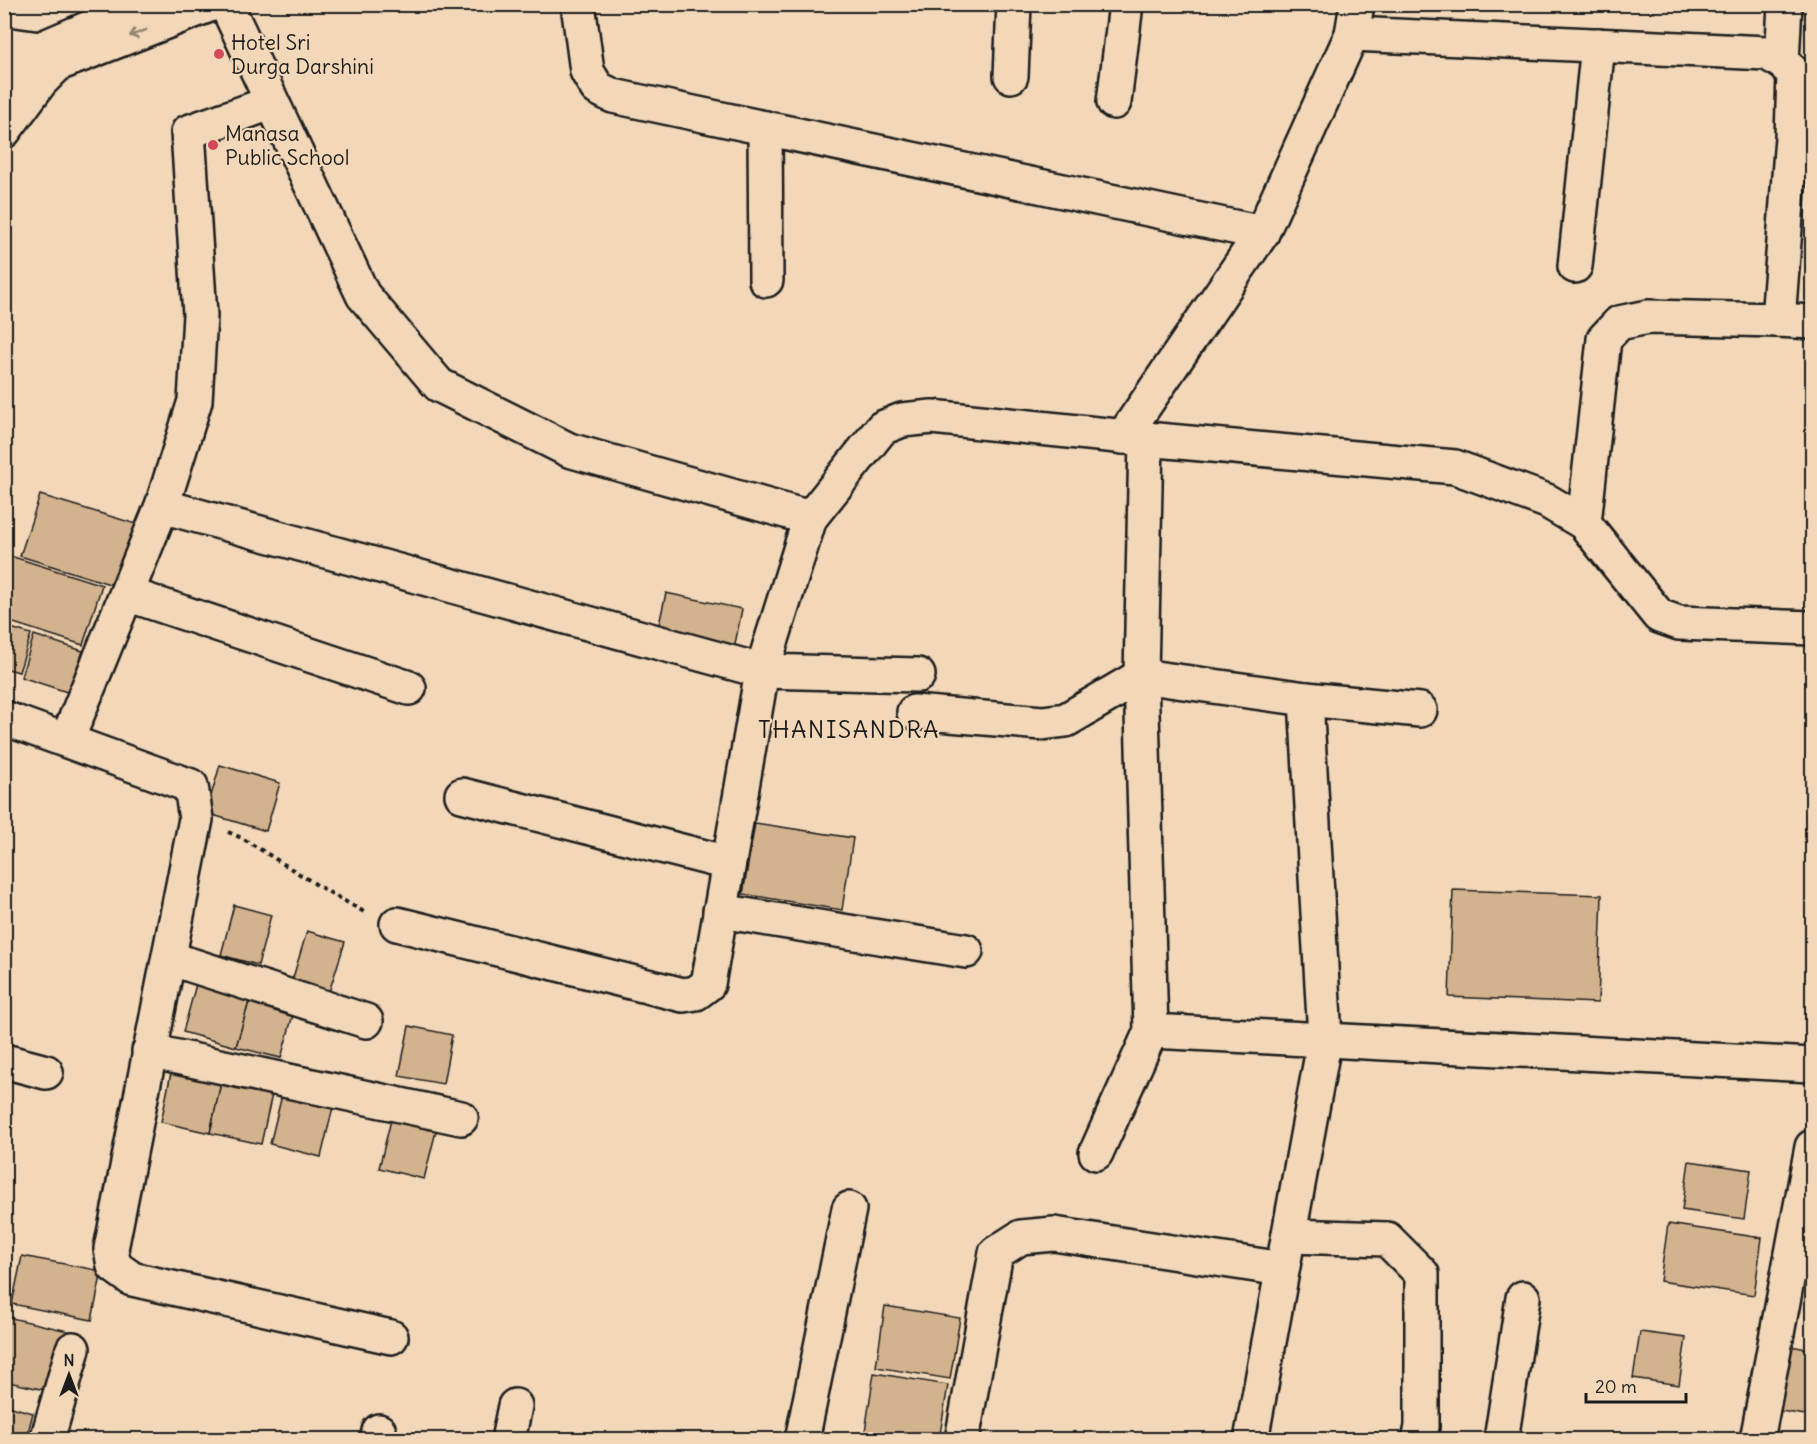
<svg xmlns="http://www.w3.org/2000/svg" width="1817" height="1444" viewBox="0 0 1817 1444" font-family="Delius,sans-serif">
<rect width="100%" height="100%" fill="#f2d8b9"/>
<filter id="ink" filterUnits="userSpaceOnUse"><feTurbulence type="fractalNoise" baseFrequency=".0167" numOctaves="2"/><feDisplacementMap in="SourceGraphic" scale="12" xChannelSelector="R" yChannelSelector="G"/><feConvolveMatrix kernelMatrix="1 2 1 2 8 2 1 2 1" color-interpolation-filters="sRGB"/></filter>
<g filter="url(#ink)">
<g fill="#d3b28e" stroke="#1c1c1c" stroke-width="1.5">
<path d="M40,495L136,524L116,586L20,556Z"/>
<path d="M4,554L102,585L83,645L4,620Z"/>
<path d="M666,593L742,609L733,654L656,638Z"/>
<path d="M4,626L31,634L19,672L4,668Z"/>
<path d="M34,635L83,651L70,693L21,677Z"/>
<path d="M220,765L280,783L266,831L206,813Z"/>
<path d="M755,823L853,838L842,910L743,894Z"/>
<path d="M1453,890L1602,895L1598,1003L1449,997Z"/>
<path d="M234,905L271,915L258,965L221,955Z"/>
<path d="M307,931L345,942L329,992L292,981Z"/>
<path d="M198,977L252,992L236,1047L183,1032Z"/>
<path d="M252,992L296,1004L281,1058L236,1047Z"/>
<path d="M409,1026L452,1035L443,1084L399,1076Z"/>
<path d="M173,1063L223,1074L210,1133L161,1122Z"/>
<path d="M223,1074L274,1085L261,1144L210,1133Z"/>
<path d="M283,1091L334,1103L321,1157L270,1144Z"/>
<path d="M393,1112L438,1123L424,1179L379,1168Z"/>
<path d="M1689,1161L1751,1170L1744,1219L1682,1210Z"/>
<path d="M1668,1224L1762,1238L1754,1295L1660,1281Z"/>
<path d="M22,1256L102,1271L92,1320L12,1304Z"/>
<path d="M885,1306L960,1318L950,1379L876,1367Z"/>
<path d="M7,1317L68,1331L54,1392L4,1381V1329Z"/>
<path d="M1640,1332L1686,1338L1679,1385L1633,1378Z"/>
<path d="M1791,1346L1812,1350V1416L1780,1411Z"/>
<path d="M874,1373L948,1385L939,1440L864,1438Z"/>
<path d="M4,1405L33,1413L26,1440H4Z"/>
</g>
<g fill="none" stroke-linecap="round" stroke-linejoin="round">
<g stroke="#1c1c1c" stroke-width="38">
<g id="minor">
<path d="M226,4L363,295L439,385L569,450L810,518L882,428L902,420L932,417L1146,439L1455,467L1547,501L1584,523L1659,616L1679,623L1812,628"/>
<path d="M578,4L587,71L597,88L613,96L1262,233"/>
<path d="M1357,4L1352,34L1767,53L1782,62L1794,73L1792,137L1778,320L1812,322"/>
<path d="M4,44L40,49L57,63"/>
<path d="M1782,62L1785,4"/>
<path d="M1011,76L1014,4"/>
<path d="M1114,102L1126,4"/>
<path d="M765,128L766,280"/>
<path d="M1575,266L1598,45"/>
<path d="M1123,437L1262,233L1352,34"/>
<path d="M1146,439L1141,676L1306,699L1420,710"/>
<path d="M162,506L762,671L918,675"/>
<path d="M1584,523L1604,339L1619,323L1648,317L1778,320"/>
<path d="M127,594L409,688"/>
<path d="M914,712L1042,723L1066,720L1141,676L1151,1031L1812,1065"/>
<path d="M4,718L191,786L196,819L111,1249L114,1266L132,1279L391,1337"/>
<path d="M67,740L162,506L195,401L200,315L188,132L271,103"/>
<path d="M462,795L728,863"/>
<path d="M720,911L966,951"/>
<path d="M397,924L683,995L696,993L708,984L762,671L810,518"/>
<path d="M169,958L366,1021"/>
<path d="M149,1051L461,1118"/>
<path d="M4,1061L46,1072"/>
<path d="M1096,1153L1151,1031"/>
<path d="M1289,1236L1387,1239L1422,1274V1427L1419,1440"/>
<path d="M47,1440L73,1349"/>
<path d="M377,1440L379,1431"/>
<path d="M508,1440L515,1406"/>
<path d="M802,1440L849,1209"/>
<path d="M962,1440L996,1253L1021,1237L1054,1234L1282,1269"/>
<path d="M1251,1440L1325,1038L1306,699"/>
<path d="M1501,1440L1523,1298"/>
<path d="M1757,1440L1812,1147"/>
</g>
</g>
<g stroke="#1c1c1c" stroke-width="38">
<g id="major">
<path d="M4,82L40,49L145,4"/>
<path d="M4,131L41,81L58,64L212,4"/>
</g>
</g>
<path stroke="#1c1c1c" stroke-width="4" stroke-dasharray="4.5 4.5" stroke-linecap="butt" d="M228,832L242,838L325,890L366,913"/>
<use href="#minor" stroke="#f2d8b9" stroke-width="33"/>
<use href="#major" stroke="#f2d8b9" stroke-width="33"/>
</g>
<defs><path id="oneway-shaft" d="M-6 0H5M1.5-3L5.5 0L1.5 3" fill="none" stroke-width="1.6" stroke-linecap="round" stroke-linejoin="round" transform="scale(1.5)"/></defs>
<use stroke="#928372" href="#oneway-shaft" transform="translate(138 33) rotate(159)"/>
</g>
<g fill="#d1495b" stroke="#f2d8b9" stroke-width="2">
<circle cx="219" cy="54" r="6"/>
<circle cx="213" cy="145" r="6"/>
</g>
<g text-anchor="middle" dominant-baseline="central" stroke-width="4.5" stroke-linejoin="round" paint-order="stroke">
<g font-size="21" fill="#1c1c1c" stroke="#f2d8b9" text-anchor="start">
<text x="231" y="42">Hotel Sri<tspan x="231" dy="24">Durga Darshini</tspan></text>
<text x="225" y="133">Manasa<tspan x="225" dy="24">Public School</tspan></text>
</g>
<g font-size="24" letter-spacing="1.5" fill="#1c1c1c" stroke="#f2d8b9">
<text x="849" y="729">THANISANDRA</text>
</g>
</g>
<rect width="1817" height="1444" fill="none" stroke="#f2d8b9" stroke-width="24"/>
<rect x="12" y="12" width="1793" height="1420" fill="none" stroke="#1c1c1c" stroke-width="2" filter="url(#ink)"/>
<g transform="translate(69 1375)" stroke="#f2d8b9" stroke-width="4.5" paint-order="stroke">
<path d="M0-4.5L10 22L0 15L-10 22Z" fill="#1c1c1c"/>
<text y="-9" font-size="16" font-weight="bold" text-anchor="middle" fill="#1c1c1c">N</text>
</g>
<path d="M1586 1393v9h100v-9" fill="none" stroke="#1c1c1c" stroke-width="3"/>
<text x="1595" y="1393" font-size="18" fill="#1c1c1c" stroke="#f2d8b9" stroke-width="4.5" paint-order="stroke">20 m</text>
</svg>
